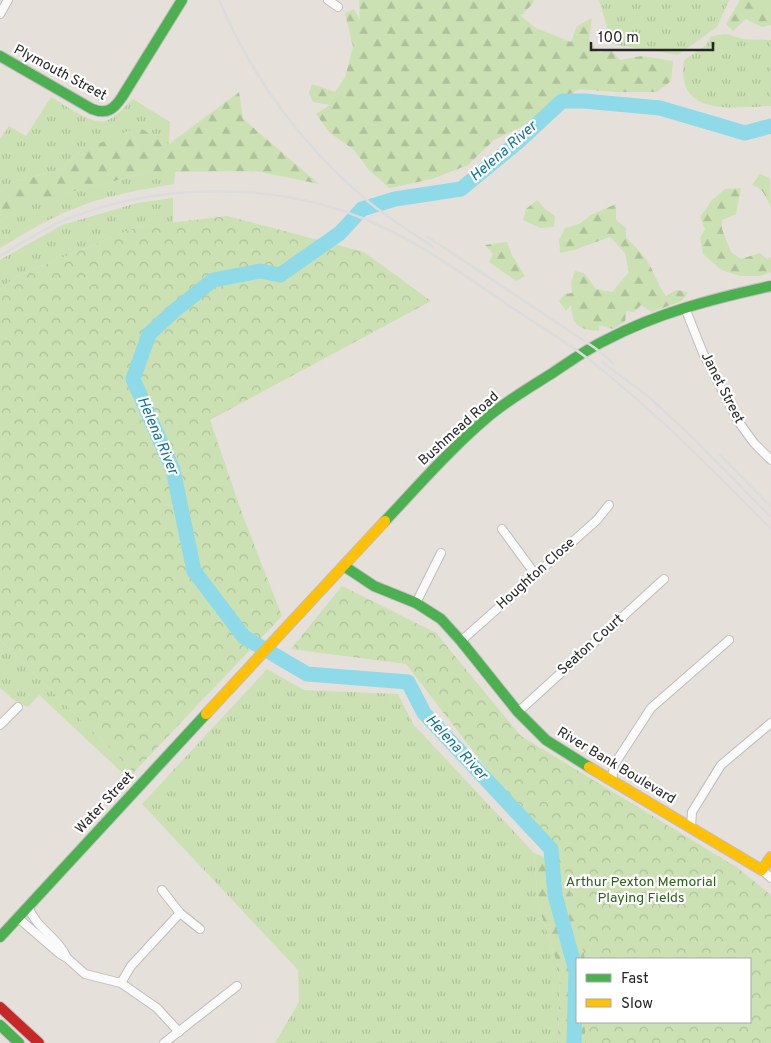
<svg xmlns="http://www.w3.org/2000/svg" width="771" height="1043" viewBox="0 0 771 1043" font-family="Overpass,sans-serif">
<defs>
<pattern id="grass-tufts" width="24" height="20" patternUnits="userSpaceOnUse" patternTransform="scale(1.25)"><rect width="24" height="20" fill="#cbe1b3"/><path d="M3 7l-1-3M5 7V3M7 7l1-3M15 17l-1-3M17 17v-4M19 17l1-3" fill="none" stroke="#aec19a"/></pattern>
<pattern id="forest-firs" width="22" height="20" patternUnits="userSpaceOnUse" patternTransform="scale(1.25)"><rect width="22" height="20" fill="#cbe1b3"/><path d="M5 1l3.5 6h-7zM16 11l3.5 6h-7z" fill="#aec19a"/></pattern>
<pattern id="park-crowns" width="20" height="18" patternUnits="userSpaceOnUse" patternTransform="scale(1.25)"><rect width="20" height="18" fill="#cbe1b3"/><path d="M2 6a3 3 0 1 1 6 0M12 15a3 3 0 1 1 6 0" fill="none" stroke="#aec19a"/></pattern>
</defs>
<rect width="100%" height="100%" fill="#e6e0db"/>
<g fill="url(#grass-tufts)">
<path d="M599,0H729L717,27L678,55L612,44Z"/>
<path d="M726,34L743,39L771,40V106C733,107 675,118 684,60L706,45L711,36Z"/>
<path d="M51,97C64,104 90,125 105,121C116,118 125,106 133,99L170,122L169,144L79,152L60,170L12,182L0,192V139L9,126L26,136Z"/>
<path d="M175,171L174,184C141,190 106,195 76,208C49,218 24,234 0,248V222L23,204L149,172Z"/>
<path d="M173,198V223L137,227L15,277L0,290V260L62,225L137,203Z"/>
<path d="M0,640L134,772L131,781L39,695L28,707L14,700L0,688Z"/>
<path d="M267,669L304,690L398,694L413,724L534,853L538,904L560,972L558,1043H275L299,1002L298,970L142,804Z"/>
</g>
<g fill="url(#forest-firs)">
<path d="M359,0H534L533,3L521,16L536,28L571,42L577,26L592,18L589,39L598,53L611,49L620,60L642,56L673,61L671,81L657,92H616L579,89L539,113L525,125L494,140L468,165L432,179L389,188L368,169L354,150L329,132L316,114L330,105L313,102L309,93L312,84L335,92L345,77L353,47L345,13L354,9L360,20Z"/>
<path d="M740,0H771V25L762,27L746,19L733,31L726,24Z"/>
<path d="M239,92L243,119L319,184L256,171L149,172L24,204L0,222V192L12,182L60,170L79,152L138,127L169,144Z"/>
<path d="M760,174L770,178L771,208C766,198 764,188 752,185Z"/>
<path d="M741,188L736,214L722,220V229L731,252L741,259L760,253L767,259L771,257V272L760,276H740L721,270L703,254L700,238L705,229L700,217L712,200L725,189Z"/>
<path d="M537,200L545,209L555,216L554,227L540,228L523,220L526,209Z"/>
<path d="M616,204V220L626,228V237C632,244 639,250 645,258C654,270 657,284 666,296L676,290L688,292L682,301L652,312L641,305L634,312L626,311L625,322L613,329L599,325V331C579,330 572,325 571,305L566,311L559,301L565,294L572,293L571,282L575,271L584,273L596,289L612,292L629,272L625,253L610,237L574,250L560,253L559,240L565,228L579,224L591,215Z"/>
<path d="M507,242L512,255L525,276L516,281L489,262L493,254L485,245Z"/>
<path d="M623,798L739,869L718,884L637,959H577V1022H653L663,1043H558L560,972L538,904L534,853L577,870Z"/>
</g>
<g fill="url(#park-crowns)">
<path d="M227,216L364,252L431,301L210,420L243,516L282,616L134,772L0,640V290L15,277L137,227Z"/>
<path d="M342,586L436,633L521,736L739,869L771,895V1043H585V1022H750V959H585L565,870L406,664L291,649Z"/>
</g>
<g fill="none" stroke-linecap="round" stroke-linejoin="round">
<path stroke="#8edae8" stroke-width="15" d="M574,1043L576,971L555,895L551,849L424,713L408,682L307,674L244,637L194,571L173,470L133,379L149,334L174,311L213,280L260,271L280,275L340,233L362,209L395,199L461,189L518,142L562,101H584L660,108L745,133L771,126"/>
<g stroke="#bfbdbd" stroke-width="10">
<g id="street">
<path d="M328,0L338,7"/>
<path d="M0,14L8,0"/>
<path d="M685,308L703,353L738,421L754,443L771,460"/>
<path d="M502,529L535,574"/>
<path d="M416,603L441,553"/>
<path d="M461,641L597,520L609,505"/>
<path d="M518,712L664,579"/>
<path d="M0,725L18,707"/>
<path d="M612,781L614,765L651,708L729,640"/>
<path d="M691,827L692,812L721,765L771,723"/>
<path d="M762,870L771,878"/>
<path d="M162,890L180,913L200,929"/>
<path d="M28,906C36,929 58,937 67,958"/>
<path d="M17,917L60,954L67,958L85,974L121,983L157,1008L179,1032"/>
<path d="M121,983L131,966L180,913"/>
<path d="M164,1043L237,986"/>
</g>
</g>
<g stroke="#bfbdbd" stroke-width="12">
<g id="fast">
<path d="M0,56L92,109C107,115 114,109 122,97L182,0"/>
<path d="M385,521C418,486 451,448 489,416C508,400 530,387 551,374C569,362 587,349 606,340C657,313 715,298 771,286"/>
<path d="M344,566L374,586L416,603L441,619L461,641L518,712L546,740L589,767"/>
<path d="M0,937L206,714"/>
<path d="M0,1025L19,1043"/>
</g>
</g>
<g stroke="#bfbdbd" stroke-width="12">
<g id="slow">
<path d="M206,714L385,521"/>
<path d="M589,767L762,870L771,857"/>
</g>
</g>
<g stroke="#bfbdbd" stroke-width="12">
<path id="jam" d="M0,1007L39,1043"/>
</g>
<use href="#street" stroke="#fbfafa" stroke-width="8"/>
<use href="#fast" stroke="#4caf50" stroke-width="10"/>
<use href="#slow" stroke="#ffc107" stroke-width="10"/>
<use href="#jam" stroke="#c62828" stroke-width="10"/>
<g stroke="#dcdcdd" stroke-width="2.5">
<path d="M219,0C253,80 303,147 370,203C390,219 412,233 433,247"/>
<path d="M428,237L595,348L614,364"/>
<path d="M0,256C21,243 43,229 67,219C163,181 284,181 378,225C425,246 466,276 508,305C533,322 559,337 583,355C651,407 711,468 771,529"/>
<path d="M602,362L649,397L692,437L771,517"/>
<path d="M720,455L771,507"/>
</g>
</g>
<g text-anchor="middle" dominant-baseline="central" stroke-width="4.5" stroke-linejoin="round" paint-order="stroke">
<g font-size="14" fill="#262626" stroke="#fff">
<text transform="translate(60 73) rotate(28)">Plymouth Street</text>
<text transform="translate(722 388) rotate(63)">Janet Street</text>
<text transform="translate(459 429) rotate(-42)">Bushmead Road</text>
<text transform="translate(536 574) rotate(-42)">Houghton Close</text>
<text transform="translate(591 645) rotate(-42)">Seaton Court</text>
<text transform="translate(616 766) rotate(31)">River Bank Boulevard</text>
<text transform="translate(105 803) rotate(-47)">Water Street</text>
</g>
<g font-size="14" fill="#2e6218" stroke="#fff">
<text x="641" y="882">Arthur Pexton Memorial<tspan x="641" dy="16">Playing Fields</tspan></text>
</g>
<g font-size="15" font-style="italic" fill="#0c7395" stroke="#fff">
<text transform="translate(504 152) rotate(-41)">Helena River</text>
<text transform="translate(157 436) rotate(67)">Helena River</text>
<text transform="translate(456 748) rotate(47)">Helena River</text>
</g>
</g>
<rect x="576" y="958" width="175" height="65" fill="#ffffff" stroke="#a8a8a8"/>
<rect x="586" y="974" width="25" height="8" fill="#4caf50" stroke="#a8a8a8"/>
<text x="621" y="983" font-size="15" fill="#262626">Fast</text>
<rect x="586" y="999" width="25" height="8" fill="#ffc107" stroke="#a8a8a8"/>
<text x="621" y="1008" font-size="15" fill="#262626">Slow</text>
<path d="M591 42v8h122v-8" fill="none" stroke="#262626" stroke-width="2.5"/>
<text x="598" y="42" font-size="15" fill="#262626" stroke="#ffffff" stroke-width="4" paint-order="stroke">100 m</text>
</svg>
